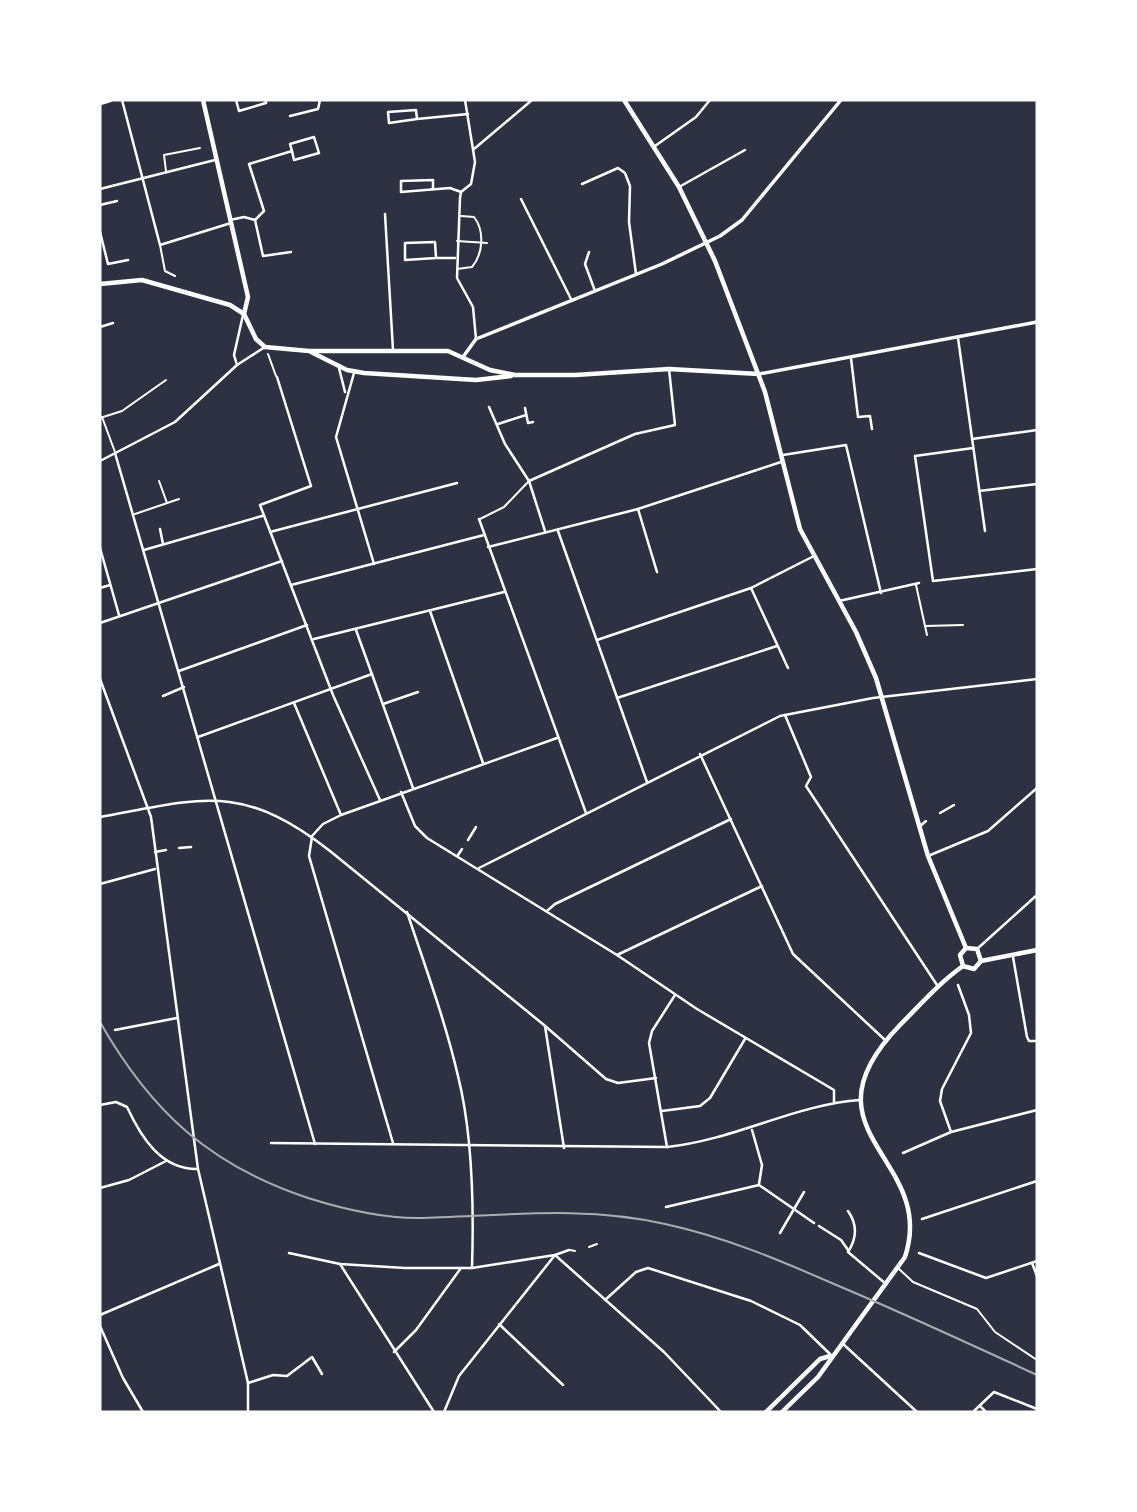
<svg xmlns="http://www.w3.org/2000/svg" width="1137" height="1512" viewBox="0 0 1137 1512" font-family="'Open Sans',sans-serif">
<rect width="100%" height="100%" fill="#2d3142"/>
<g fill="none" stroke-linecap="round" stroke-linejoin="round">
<g stroke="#fff" stroke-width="2">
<path d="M166,171L164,155L200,148"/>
<path d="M457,241L487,243"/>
<path d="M160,245L165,271L175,276"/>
<path d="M457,269L472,267C483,254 485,231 474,217L461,216"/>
<path d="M100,418L122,411L166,380"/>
<path d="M159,481L167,503"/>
<path d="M135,514L179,499"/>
<path d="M916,585L927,635"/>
<path d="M925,626L963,625"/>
<path d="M589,1247L597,1244"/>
<path d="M570,1250L575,1251"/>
<path d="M898,1268L913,1282L977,1309L995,1332L1037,1360"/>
</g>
<g stroke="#fff" stroke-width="2">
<path d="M268,354L276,376"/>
<path d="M102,417L115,452"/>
<path d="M480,519L504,507L529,481"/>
</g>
<g stroke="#fff" stroke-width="2.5">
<path d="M122,100L160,245L231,223"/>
<path d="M236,100L239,111L266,103V100"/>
<path d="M465,100L475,162L471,184L461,192L460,198L457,278L473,307L476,339"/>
<path d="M290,116L318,109L320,100"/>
<path d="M417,119L389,123L388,112L416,110L417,119L468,114"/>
<path d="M655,146L696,117L710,100"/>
<path d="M474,149L532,100"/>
<path d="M582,184L618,168L625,173L630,186L629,222L636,274"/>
<path d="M679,187L745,150"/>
<path d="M100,189L215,160"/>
<path d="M433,189V180L401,181V192L450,188L461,192"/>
<path d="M521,199L572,301"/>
<path d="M100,205L117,201"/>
<path d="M385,214L393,350"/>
<path d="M230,220L244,217L255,220L264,211L249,164L292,151L294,160L319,153L314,137L290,144L292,151"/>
<path d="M255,220L263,256L291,252"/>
<path d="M100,232L108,264L128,260"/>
<path d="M589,252L585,264L595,291"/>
<path d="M436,258L405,260V243L435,242L436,258H455"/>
<path d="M100,327L113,323"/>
<path d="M958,338L985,531"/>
<path d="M851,358L858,417L870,416L872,429"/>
<path d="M237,365L234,355L243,315"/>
<path d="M339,368L345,392"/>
<path d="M354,373L336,437L374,564"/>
<path d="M277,377L311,486L260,505L333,695L380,800"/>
<path d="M489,407L505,444L529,481L545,531"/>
<path d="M525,408L528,423L533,422"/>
<path d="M498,424L526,415"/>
<path d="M972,439L1037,430"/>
<path d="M973,448L915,456L933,581L1037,569"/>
<path d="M115,453L315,1144"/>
<path d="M783,455L846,445L881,593"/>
<path d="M100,461L175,422L237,365L265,347"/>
<path d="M529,481L635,434L675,425L669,369"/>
<path d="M979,491L1037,484"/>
<path d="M638,509L657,572"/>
<path d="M479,519L586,813"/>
<path d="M160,529L163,544"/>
<path d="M558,531L647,782"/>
<path d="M270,532L457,483"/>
<path d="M488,547L638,509L781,462"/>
<path d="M100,548L119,615"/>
<path d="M144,550L262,516"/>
<path d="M291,585L484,535"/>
<path d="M100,588L110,585"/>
<path d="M751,588L788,668"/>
<path d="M839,601L919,583"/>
<path d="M430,611L483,763"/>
<path d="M100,623L282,561"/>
<path d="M356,630L413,788"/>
<path d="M314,639L504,592"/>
<path d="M597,640L751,588L814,556"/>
<path d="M179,671L307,625"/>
<path d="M100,679L151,817L198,1169L248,1383V1412"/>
<path d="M163,696L184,687"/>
<path d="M617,698L777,646"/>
<path d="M294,703L341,815"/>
<path d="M383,704L418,692"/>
<path d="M785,715L811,777L806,786L937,985"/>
<path d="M198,737L372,674"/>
<path d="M700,754L793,954L885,1040"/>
<path d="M401,792L415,826L427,838L617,955L697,1009L834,1090V1102"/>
<path d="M940,813L954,805"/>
<path d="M100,817C203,798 241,782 330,851L544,1025L606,1079L618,1083L656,1078"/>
<path d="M919,827L926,821"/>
<path d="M312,836L323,824L341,815L557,738"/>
<path d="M312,837L309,856L393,1143"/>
<path d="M468,840L476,827"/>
<path d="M179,848L191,847"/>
<path d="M155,852L166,850"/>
<path d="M458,855L462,849"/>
<path d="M928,856L988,831L1037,788"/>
<path d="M479,868L780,716L873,698L1037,679"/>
<path d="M100,884L155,869"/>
<path d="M547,911L555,904L731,819"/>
<path d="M407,912C425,966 445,1020 458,1076C473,1136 474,1206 472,1268"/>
<path d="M977,949L1037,895"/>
<path d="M617,955L762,886"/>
<path d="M1013,957L1027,1037L1029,1041H1037"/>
<path d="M545,1026L564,1148"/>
<path d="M115,1030L177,1018"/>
<path d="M100,1105L116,1102L127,1107C141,1137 161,1170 198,1169"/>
<path d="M662,1111L700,1106L710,1098L745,1039"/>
<path d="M752,1130L762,1165L759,1184"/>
<path d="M951,1132L940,1101L942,1089L971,1033L969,1015L958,985"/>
<path d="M271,1143L667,1147C734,1140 797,1104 860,1100"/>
<path d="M667,1147L649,1043L652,1031L675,995"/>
<path d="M903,1153L951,1132L1037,1110"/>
<path d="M100,1188L129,1180L166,1161"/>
<path d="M666,1207L759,1185L814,1223"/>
<path d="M848,1211C858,1225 857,1238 848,1252L886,1284"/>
<path d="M922,1219L1037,1181"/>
<path d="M819,1226L841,1240L848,1250"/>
<path d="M780,1233L804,1192"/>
<path d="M289,1253L340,1264L405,1268H472L555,1255L569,1250"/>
<path d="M919,1253L986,1278L1037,1261"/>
<path d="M555,1255L664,1352L721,1412"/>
<path d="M1032,1263L1037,1276"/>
<path d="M340,1264L434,1412"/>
<path d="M605,1300L636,1272L648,1268L751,1301L800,1325L831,1355"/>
<path d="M100,1315L219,1264"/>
<path d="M499,1324L563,1385"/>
<path d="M100,1326L123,1378L143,1412"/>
<path d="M842,1343L917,1412"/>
<path d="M394,1352L416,1330L461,1268"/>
<path d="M248,1383L273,1375L287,1376L312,1357L322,1374"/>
<path d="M980,1406L986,1412"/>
<path d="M974,1411L994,1392L1037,1409"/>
<path d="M444,1412L459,1376L555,1255"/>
</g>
<path stroke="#fff" stroke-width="3.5" d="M463,357L476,339L662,264L720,236L742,220L841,100"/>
<path stroke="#fff" stroke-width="3.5" d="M759,374L1037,322"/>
<g stroke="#fff" stroke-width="4.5">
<path d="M203,100L248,297L244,314"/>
<path d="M624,100L679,187L715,261L765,392L800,529L856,632L876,678L928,856L966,948"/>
<path d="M100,103L110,100"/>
<path d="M100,284L142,280L230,305L244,314L256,339L265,347L309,351H448L490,370L515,375H575L669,369L759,374"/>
<path d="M311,352L347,370L364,373L476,380L511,376"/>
<path d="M966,948L977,949L981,961"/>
<path d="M981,961L1037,950"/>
<path d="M963,966L974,969L981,961"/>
<path d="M963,966L960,955L966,948"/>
<path d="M766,1412L820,1359L830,1356"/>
<path d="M782,1412L818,1377L905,1257C938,1157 795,1133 900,1025C921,1004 939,983 963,966"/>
</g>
<path stroke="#abadb3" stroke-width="2" d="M100,1022C151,1112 211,1166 308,1198C343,1209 381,1218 417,1218C501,1216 583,1205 665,1224C725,1237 779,1260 834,1284C903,1313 970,1344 1037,1375"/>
</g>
<rect width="1137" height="1512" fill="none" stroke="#ffffff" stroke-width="203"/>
</svg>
